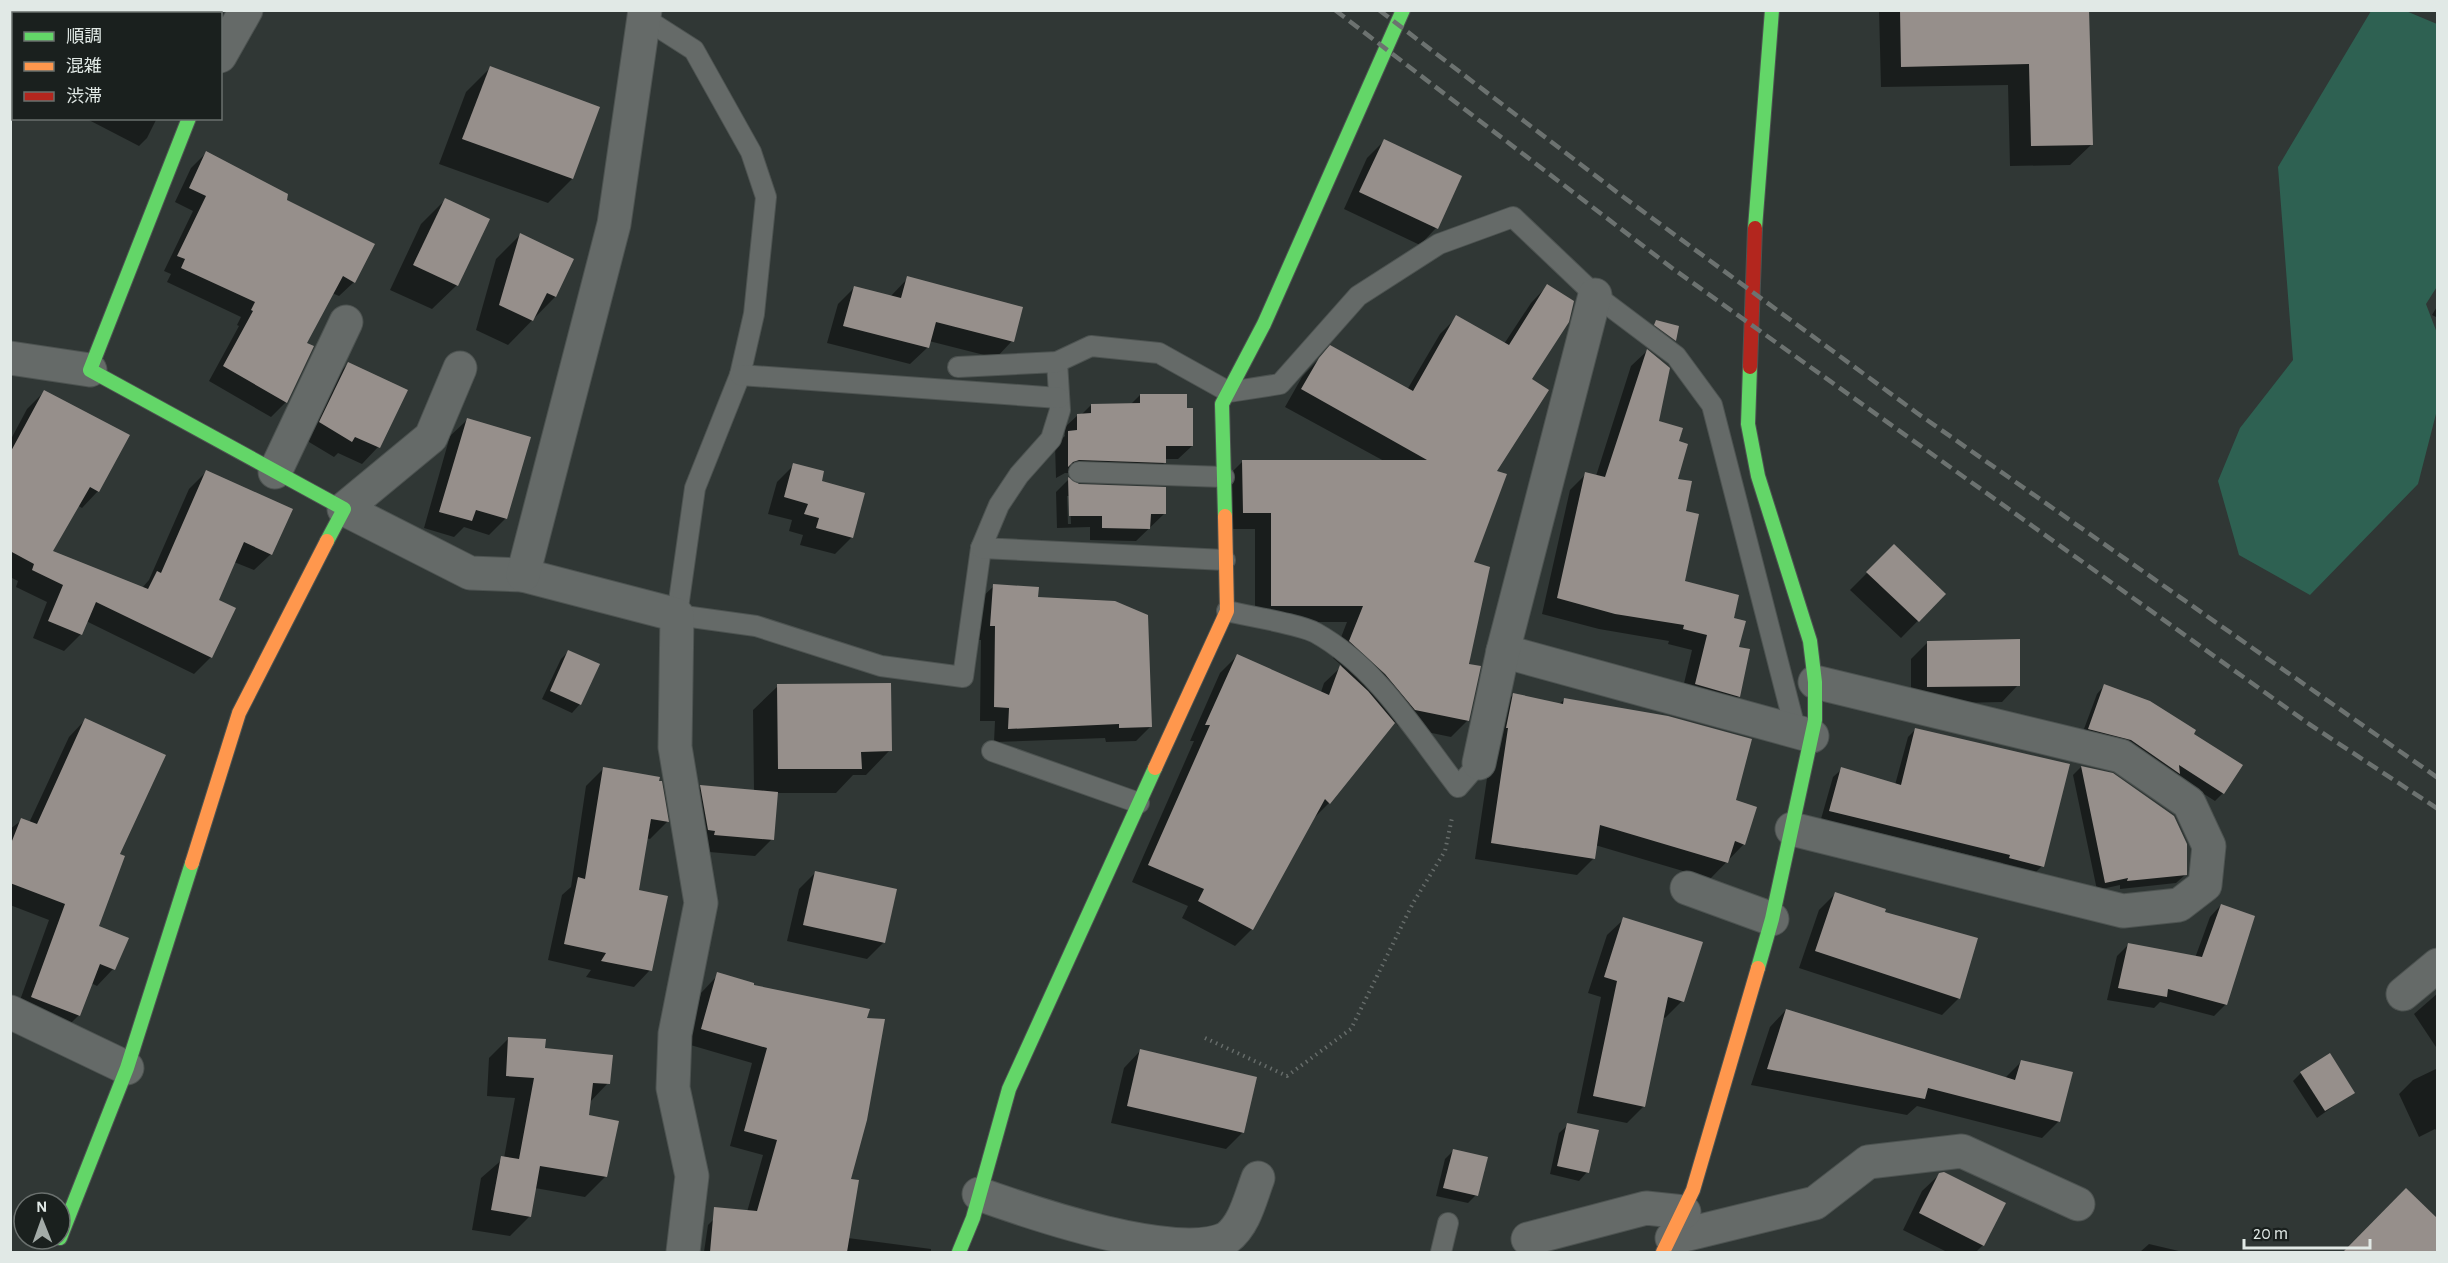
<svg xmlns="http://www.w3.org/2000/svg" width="2448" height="1263" viewBox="0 0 2448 1263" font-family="'Alegreya Sans','Noto Sans JP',sans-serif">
<rect width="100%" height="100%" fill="#303735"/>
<path fill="#2e6152" d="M2371,11H2406L2437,24L2438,285L2426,304L2437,333V410L2418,484L2310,595L2239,555L2218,481L2240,428L2293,360L2278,167Z"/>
<g fill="#0007" fill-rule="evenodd">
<path d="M41,10H215L214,14H40Z"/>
<path d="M1879,10H2088L2091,145L2070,165L2010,166L2008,85L1881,87Z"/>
<path d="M14,62V83L10,81V67Z"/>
<path d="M490,68L572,179L548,203L439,164L466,92Z"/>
<path d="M85,118H157L147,138L139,146Z"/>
<path d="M1384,141L1436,228L1420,245L1344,209L1367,158Z"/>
<path d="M206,153L285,201L354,282L339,296L332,293L304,344L312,347L286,402L271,417L209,381L239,326L237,325L241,317L167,282L171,274L164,271L193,211L175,202L191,168Z"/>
<path d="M445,200L457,285L432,309L390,290L421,224Z"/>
<path d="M520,235L572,259L555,297L508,345L476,330L496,259Z"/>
<path d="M908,278L1012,341L996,358L929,341L927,348L910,364L827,343L838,304L854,288L890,297Z"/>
<path d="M1547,286L1529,380L1495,471L1472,563L1468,720L1451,737L1398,726L1395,722L1329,803L1312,820L1252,929L1235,946L1182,918L1188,906L1132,882L1194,741H1190L1220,673L1237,656L1321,692L1324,683L1342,666L1333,658L1347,622H1255V529H1227L1226,478L1243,461H1384L1285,407L1302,377L1314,364L1331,347L1407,390L1440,334L1457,317L1504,344L1531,303Z"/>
<path d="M2438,305V318L2432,315Z"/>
<path d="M1647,351L1657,422L1677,442L1676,480L1684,512L1683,583L1732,619L1738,648L1739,696L1723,712L1680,700L1692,650L1668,644L1669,641L1599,629L1542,614L1570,490L1586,474L1596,476L1631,366Z"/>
<path d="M348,364L406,390L378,447L362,464L338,453L334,457L304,439L331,381Z"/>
<path d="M44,392L98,491L82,508L77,505L51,552L142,588L149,580L189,489L206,472L271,554L254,570L234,562L218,601L211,657L194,674L86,621L81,634L64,651L33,638L47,602L16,587L18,581L10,577V441L27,409Z"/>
<path d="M1140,395L1186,410L1192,446L1178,459H1165V462L1151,476L1065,473L1056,478L1055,445L1065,436L1064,428L1078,415H1081L1091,405L1131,404Z"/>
<path d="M467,420L506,518L489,535L464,527L454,537L424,528L450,436Z"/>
<path d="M794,465L820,482L852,537L835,554L800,545L803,535L789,531L792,520L768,514L777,482Z"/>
<path d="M1069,479L1078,485L1164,514L1136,541L1090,540V527L1057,528L1056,492ZM1067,496H1070L1071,524H1068Z"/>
<path d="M1894,546L1944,594L1901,638L1850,590Z"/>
<path d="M994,586L1036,599L1151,726L1136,741L1106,742L1105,738L994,742L995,721H980L981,640H977L979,600Z"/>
<path d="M1928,642L2018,685L2002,702L1911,704V659Z"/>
<path d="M569,651L598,664L580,704L572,713L542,699L561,659Z"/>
<path d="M2105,685L2192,734L2223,793L2215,801L2176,776L2081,737L2097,694Z"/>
<path d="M778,686L890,750L866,775H853L836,793H776L772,839L755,856L698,851L684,803L701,786L754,791L753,710Z"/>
<path d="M1514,694L1559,704L1564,700L1734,801L1744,844L1710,879L1595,845L1594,858L1577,875L1475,859L1497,711Z"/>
<path d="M85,720L118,855L97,926L113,969L97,986L91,983L79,1015L62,1032L15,1014L49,920L10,905V829L22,820L29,823L69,737Z"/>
<path d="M1916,729L2042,866L2034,874L2002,866L2003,863L1821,819L1833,777L1842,769L1895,785L1908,737Z"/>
<path d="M2081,767L2113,775L2185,875L2176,883L2120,889V885L2097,890L2073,775Z"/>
<path d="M603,769L660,783L667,822L650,839L646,838L638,891L650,970L634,987L586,977L591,970L548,960L562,895L571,887L586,786Z"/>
<path d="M816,872L884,942L867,959L787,941L799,889Z"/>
<path d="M1836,893L1883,913L1959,998L1942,1015L1799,968L1819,910Z"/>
<path d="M2221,905L2226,1004L2214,1016L2160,1002L2154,1008L2107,1000L2117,956L2129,944L2195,958L2210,917Z"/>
<path d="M1624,919L1682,1001L1665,1018L1663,1017L1644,1106L1627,1123L1577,1113L1601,997L1588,993L1607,935Z"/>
<path d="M716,977L865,1019L850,1180L848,1238L931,1249V1252H704L708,1225L723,1210L747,1212L763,1155L730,1146L752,1063L687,1044L701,993Z"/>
<path d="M2438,993V1050L2414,1014Z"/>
<path d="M1786,1010L2005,1078L2022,1061L2059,1121L2042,1138L1917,1106L1907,1115L1751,1085L1770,1027Z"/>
<path d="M509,1038L544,1049L608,1083L589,1103L587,1117L605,1177L585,1197L535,1188L530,1216L510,1236L472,1230L481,1178L504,1158L515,1098L487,1096L489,1058Z"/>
<path d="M1140,1051L1243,1132L1226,1149L1111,1123L1124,1068Z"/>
<path d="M2438,1068V1132L2435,1129L2419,1137L2399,1094L2413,1080Z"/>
<path d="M2301,1073L2353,1092L2317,1118L2293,1081Z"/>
<path d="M1568,1125L1587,1172L1579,1181L1550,1174L1559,1133Z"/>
<path d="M1453,1151L1476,1195L1468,1203L1436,1196L1445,1159Z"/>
<path d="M1940,1174L1983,1245L1976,1252H1947L1903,1230L1922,1191Z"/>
<path d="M2391,1205L2438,1221V1252H2344Z"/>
<path d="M2149,1244L2183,1252H2140Z"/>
</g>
<g fill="#968f8b">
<path d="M1900,10H2089L2093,145L2031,146L2029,64L1901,67Z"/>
<path d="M490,66L600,107L573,179L462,139Z"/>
<path d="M1384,139L1462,176L1438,229L1359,192Z"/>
<path d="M206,151L288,194L287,200L375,244L355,283L343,276L307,343L314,346L287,403L223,366L253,311L251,310L255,302L181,268L185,259L177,256L206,196L189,188Z"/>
<path d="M445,198L490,219L458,286L413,265Z"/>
<path d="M520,233L574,259L556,297L547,293L533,321L499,305Z"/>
<path d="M907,276L1023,307L1014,342L936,322L929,348L843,326L854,286L901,298Z"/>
<path d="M1547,284L1574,301L1569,322L1532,379L1549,390L1497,471L1507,474L1474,562L1490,567L1469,664L1481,666L1469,721L1415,710L1385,674L1349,641L1363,606H1271V513H1243L1242,460H1427L1301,389L1319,358L1330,345L1413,391L1456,315L1509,345Z"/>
<path d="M1656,320L1679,326L1676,341L1654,325Z"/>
<path d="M1647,349L1670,368L1659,421L1683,428L1679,441L1688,444L1678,479L1692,481L1686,511L1699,514L1685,581L1739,595L1734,618L1746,621L1739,647L1750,649L1740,697L1695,684L1707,635L1683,629L1684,625L1615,614L1557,598L1585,472L1605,477Z"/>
<path d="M348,362L408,390L380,448L355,437L352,442L319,422Z"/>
<path d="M44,390L130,435L99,492L90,487L53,551L148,589L157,571L161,573L206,470L293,509L272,555L244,542L219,600L236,608L212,658L96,602L82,635L48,621L63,585L32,570L34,564L10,551V453Z"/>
<path d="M1140,394H1187V408H1193V446H1166V463L1079,460L1073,462L1068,467V431L1077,430V414L1091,413V404L1140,403Z"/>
<path d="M467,418L531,437L507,519L476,510L472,521L439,512Z"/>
<path d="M793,463L824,471L822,481L865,493L853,538L816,528L819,518L804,514L808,504L784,497Z"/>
<path d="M1068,477L1079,484L1166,487V514H1151L1150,529L1102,528V516H1069Z"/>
<path d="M1894,544L1946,594L1919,622L1866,572Z"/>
<path d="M993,584L1039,587L1038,597L1115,601L1148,615L1152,727L1119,728V724L1008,729L1009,708L994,707L995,626H990Z"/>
<path d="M2020,639V686L1927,687V641Z"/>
<path d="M568,650L600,664L581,705L550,691Z"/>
<path d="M1237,654L1329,695L1340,665L1368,691L1395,723L1330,804L1325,799L1253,930L1198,901L1204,889L1148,865L1210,725H1205Z"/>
<path d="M891,683L892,751L861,752L862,769H778L777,684Z"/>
<path d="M2104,684L2150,701L2196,730L2194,734L2243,765L2224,794L2179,765L2180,774L2131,740L2088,729Z"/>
<path d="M1513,693L1563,704L1564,698L1668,716L1752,739L1736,800L1757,807L1745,845L1735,841L1728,863L1600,825L1595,859L1491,843L1508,728H1506Z"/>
<path d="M85,718L166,755L120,854L125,856L99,926L129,938L115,970L100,964L80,1016L31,997L65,904L10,883V846L21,818L37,824Z"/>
<path d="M1915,728L2070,764L2044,867L2009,858L2010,855L1829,811L1841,767L1901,785Z"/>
<path d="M2081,766L2113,773L2174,816L2187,844V875L2127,881L2128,878L2105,883Z"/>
<path d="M603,767L660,777L659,781H662L669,822L651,819L639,890L668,896L652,971L601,961L606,953L564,944L578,877L585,879Z"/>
<path d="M700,785L778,792L774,840L714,835L715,831L708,830Z"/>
<path d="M815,871L897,889L885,943L803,925Z"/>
<path d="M1835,892L1886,909L1885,912L1978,938L1960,999L1815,951Z"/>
<path d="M2221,904L2255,916L2227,1005L2168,989L2167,997L2118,988L2128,943L2202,957Z"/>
<path d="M1623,917L1703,942L1684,1002L1668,997L1645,1107L1593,1096L1617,981L1604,977Z"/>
<path d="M717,972L754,983V985L870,1009L867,1018L885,1019L867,1120L851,1179L859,1180L847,1252H710L714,1207L757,1211L777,1140L744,1131L767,1048L701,1029Z"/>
<path d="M1786,1009L2015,1080L2021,1060L2073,1072L2060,1122L1928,1088L1925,1099L1767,1069Z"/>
<path d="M508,1037L546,1039L545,1048L613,1055L610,1084L593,1083L589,1115L619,1121L607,1177L540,1166L531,1217L491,1210L501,1156L519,1159L534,1078L506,1076Z"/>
<path d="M1140,1049L1257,1077L1244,1133L1127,1106Z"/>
<path d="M2330,1053L2355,1093L2325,1111L2300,1072Z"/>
<path d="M1567,1123L1599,1130L1589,1173L1557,1166Z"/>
<path d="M1453,1149L1488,1157L1478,1196L1443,1188Z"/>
<path d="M1944,1172L2006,1203L1984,1246L1919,1213L1939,1173Z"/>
<path d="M2406,1188L2438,1219V1252H2343Z"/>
</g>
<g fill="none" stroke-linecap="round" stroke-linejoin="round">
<g stroke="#4d5351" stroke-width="22">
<g id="lane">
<path d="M644,18L694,50L751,152L766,197L754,314L740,375L695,488L677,615L756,626L881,666L963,677L981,548"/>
<path d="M1057,362L1060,410L1051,439L1019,475L999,505L981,548L1225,560"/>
<path d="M958,367L1057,362L1091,346L1159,353L1229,392L1280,384L1358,296L1439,244L1513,217L1595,295L1676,356L1712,405L1796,732"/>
<path d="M740,375L1059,398"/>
<path d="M1079,472L1224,477"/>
<path d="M1227,611C1247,616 1300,624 1316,633C1377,667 1416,733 1458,787L1479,763"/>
<path d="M992,751L1139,803"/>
<path d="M1441,1252L1448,1223"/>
</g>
</g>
<g stroke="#4d5351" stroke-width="35">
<g id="street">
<path d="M220,56L246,10"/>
<path d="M10,358L90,370"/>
<path d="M460,368L431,437L344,509L470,573L523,575L677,615L675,747L701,903L675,1034L673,1088L692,1176L683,1252"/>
<path d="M275,472L346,322"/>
<path d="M523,575L614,224L645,10"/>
<path d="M1503,651L1812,736"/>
<path d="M1479,763L1503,651L1595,295"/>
<path d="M1792,829L2123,911L2179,905L2205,885L2209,846L2189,803L2121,756L1815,682"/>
<path d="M1687,888L1772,919"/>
<path d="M2403,994L2438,965"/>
<path d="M10,1012L127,1068"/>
<path d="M979,1194C1032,1213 1178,1263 1227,1238C1245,1224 1250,1199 1258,1178"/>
<path d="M1672,1238L1815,1203L1868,1162L1962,1151L2078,1204"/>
<path d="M1528,1239L1646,1208L1684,1212"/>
</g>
</g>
<g stroke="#4d5351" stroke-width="16">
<g id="fast">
<path d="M189,118L90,370L344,509L327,541"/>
<path d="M1755,228L1772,10"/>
<path d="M1750,367L1748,424L1758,476L1810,641L1815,682V720L1772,919L1758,968"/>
<path d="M1225,516L1222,404L1264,324L1403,10"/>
<path d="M60,1238L127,1068L192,863"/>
<path d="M959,1252L973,1218L1009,1089L1155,768"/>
</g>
</g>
<g stroke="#4d5351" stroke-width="16">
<g id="slow">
<path d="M1155,768L1227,611L1225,516"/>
<path d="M192,863L239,713L327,541"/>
<path d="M1663,1252L1693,1190L1758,968"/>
</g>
</g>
<g stroke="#4d5351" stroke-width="16">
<path id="jam" d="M1750,367L1755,228"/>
</g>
<path stroke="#666c6a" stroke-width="4" stroke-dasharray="1.5 4.5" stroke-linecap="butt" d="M1205,1038L1287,1076L1351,1029L1413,903L1445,851L1452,818"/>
<use href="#lane" stroke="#656a68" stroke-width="20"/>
<use href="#street" stroke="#656a68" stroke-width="33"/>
<use href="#fast" stroke="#63d668" stroke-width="14"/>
<use href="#slow" stroke="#ff974d" stroke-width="14"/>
<use href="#jam" stroke="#b3261e" stroke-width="14"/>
<g stroke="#6c7270" stroke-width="4.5" stroke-dasharray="12 6" stroke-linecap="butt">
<path d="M1335,10L1672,268L2309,724L2438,809"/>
<path d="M1379,10L1622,196L1917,413L2438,778"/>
</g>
</g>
<rect width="2448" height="1263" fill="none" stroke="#e1e9e6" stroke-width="24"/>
<rect x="12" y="12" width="210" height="108" fill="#1a201e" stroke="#6a706e" stroke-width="1.5"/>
<rect x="24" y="32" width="30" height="9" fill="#63d668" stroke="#6a706e" stroke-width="1.5"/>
<text x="66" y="42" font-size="18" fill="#e1e9e6">順調</text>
<rect x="24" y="62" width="30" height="9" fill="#ff974d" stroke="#6a706e" stroke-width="1.5"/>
<text x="66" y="72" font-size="18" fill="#e1e9e6">混雑</text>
<rect x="24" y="92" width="30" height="9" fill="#b3261e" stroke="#6a706e" stroke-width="1.5"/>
<text x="66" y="102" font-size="18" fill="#e1e9e6">渋滞</text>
<g transform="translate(42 1221) rotate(359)"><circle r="28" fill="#1a201e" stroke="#6a706e" stroke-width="1.5"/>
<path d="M0-4.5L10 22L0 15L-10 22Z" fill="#a3aba8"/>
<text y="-9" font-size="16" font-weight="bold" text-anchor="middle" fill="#e1e9e6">N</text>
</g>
<path d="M2244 1239v9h126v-9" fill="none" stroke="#e1e9e6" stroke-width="3"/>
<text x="2253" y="1239" font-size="18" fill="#e1e9e6" stroke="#1a201e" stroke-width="4.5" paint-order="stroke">20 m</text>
</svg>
